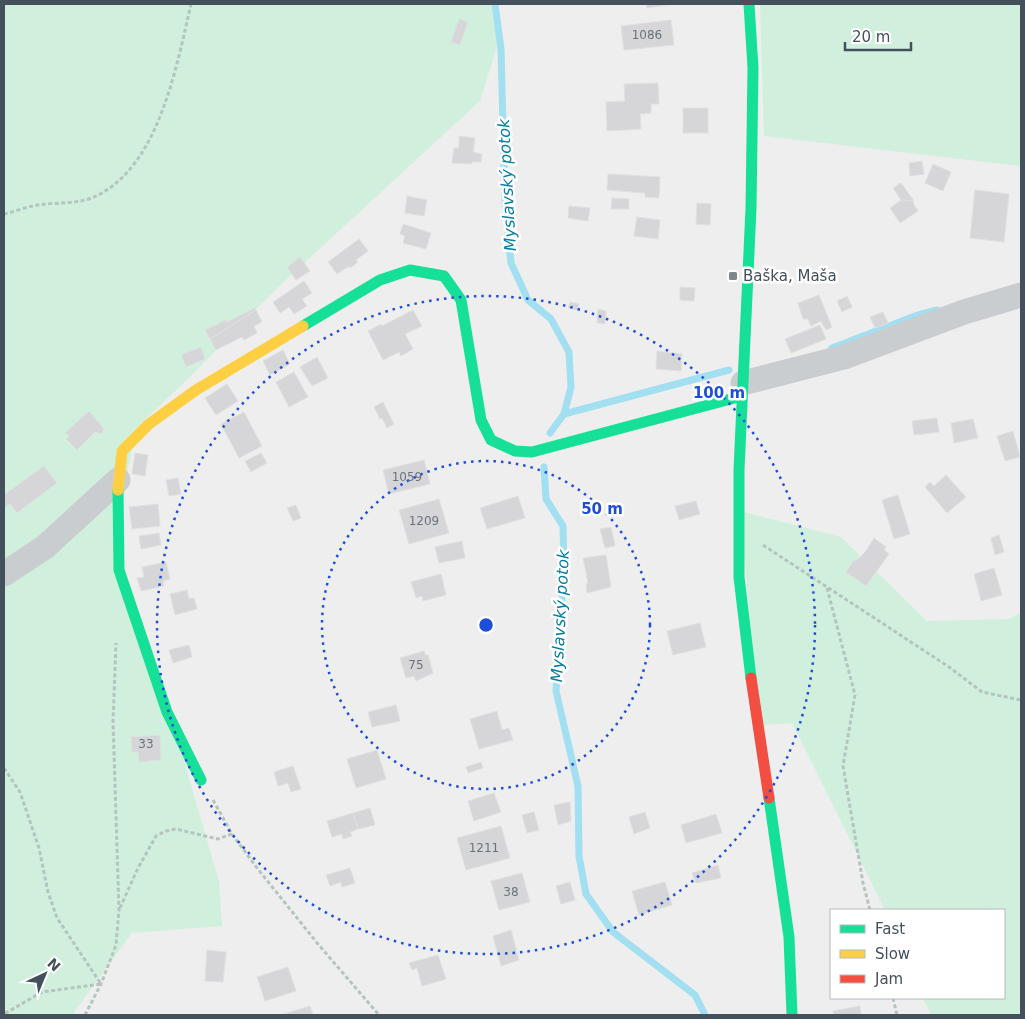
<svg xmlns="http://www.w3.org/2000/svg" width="1025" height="1019" viewBox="0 0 1025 1019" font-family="'DejaVu Sans',sans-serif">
<rect width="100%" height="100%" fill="#efeeee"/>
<g fill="#d0f0dd">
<path d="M4,4H495L501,34L480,101L276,289L190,377L136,428L113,548L177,736L219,882L222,926L132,933L72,1015H4Z"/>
<path d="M760,4H1021V166L764,136Z"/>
<path d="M740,511L841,537L927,621L1008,619L1021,613V1015H931L923,998H1004V910H885L792,723L760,725Z"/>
</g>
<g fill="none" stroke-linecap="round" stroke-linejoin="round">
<g stroke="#a1dff1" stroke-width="7">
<path d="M495,4L501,49L505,203L511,263L528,300L551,319L569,352L571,387L564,414L550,433"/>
<path d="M832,348L915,316L937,310"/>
<path d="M564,414L729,370"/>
<path d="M544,467L546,499L563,526L564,566L556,691L578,786L579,856L586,894L613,932L695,995L705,1015"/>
</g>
</g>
<g fill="#d6d6d8" stroke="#e0e0e1">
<path d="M646,4H674L647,8Z"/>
<path d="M459,19L468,22L460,45L451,42Z"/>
<path d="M671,20L674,45L624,50L621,26Z"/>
<path d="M658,83L659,104H651V113L640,114L641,129L607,131L606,102L625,101L624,84Z"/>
<rect x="683" y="108" width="25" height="25"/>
<path d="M459,136L475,138L473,152L482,154L481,162H472V164L452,163L454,148H459Z"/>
<path d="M922,161L924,174L910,176L909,163Z"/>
<path d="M933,164L951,172L943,191L925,183Z"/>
<path d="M608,174L660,177L659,198L645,197V193L607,190Z"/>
<path d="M901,183L914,201L901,200L893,188Z"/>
<path d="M975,190L1009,194L1004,242L970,238Z"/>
<path d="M407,196L427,200L424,216L405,213Z"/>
<path d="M612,198L629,199V209H611Z"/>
<path d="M901,200L914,201L913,203L918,211L900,223L890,208Z"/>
<path d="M697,203L711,204L710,225L696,224Z"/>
<path d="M569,206L590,208L588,221L568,218Z"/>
<path d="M637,217L660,220L658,239L634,236Z"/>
<path d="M403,224L431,233L426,249L403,243L405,236L400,234Z"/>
<path d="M359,239L368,251L356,260L358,262L350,268L349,266L337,274L328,262Z"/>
<path d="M300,257L310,271L296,280L287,267Z"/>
<path d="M304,281L312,293L302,299L307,306L294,314L289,307L280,313L273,302Z"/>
<path d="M680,287L695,288L694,301L680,300Z"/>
<path d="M819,295L832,327L826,330L821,321L811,326L808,319H803L798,303Z"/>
<path d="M847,296L852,307L842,312L837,301Z"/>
<path d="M570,302L579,304L577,310L568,308Z"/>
<path d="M255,308L256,310L210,339L205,330L226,320L227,322Z"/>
<path d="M598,309L606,311L605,324L597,323Z"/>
<path d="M256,310L262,322L254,326L257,333L244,340L242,337L216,350L210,339Z"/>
<path d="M413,310L422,326L405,334L413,349L401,356L399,352L383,360L368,331L381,324L382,326Z"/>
<path d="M883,312L888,323L875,328L870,317Z"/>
<path d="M820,325L826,339L791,353L785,339Z"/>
<path d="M201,347L205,359L186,367L181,355Z"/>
<path d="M283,350L290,364L270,375L263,361Z"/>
<path d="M657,351L682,354L681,371L656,369Z"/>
<path d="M317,357L328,378L312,386L300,367Z"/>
<path d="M294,372L308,397L289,407L276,382Z"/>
<path d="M227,384L238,401L216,415L205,398Z"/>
<path d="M383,402L394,424L387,428L382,418L380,419L374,407Z"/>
<path d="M89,411L104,429L101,434L95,432L77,450L66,439L69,436L65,433Z"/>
<path d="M244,412L262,446L239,458L221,424Z"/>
<path d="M937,418L939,432L914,435L912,421Z"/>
<path d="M973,419L978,438L954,443L951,423Z"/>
<path d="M1013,431L1020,457L1005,461L997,436Z"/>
<path d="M135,453L148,455L145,476L132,474Z"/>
<path d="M261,453L267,463L251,472L245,461Z"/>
<path d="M424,460L430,484L389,494L383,470Z"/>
<path d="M44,466L57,483L17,513L10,504L4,508V495Z"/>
<path d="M946,475L966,497L947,513L925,487L930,482L934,486Z"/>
<path d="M178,478L181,494L169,496L166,480Z"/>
<path d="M898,495L910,534L894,539L882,500Z"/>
<path d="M518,496L525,518L487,529L480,508Z"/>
<path d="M439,499L449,533L409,544L399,510Z"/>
<path d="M696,501L700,514L679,520L675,506Z"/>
<path d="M158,504L160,526L132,529L129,507Z"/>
<path d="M296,505L301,518L293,521L287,508Z"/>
<path d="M611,527L615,546L605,548L600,529Z"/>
<path d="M159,533L161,545L141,549L139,536Z"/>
<path d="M999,535L1004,552L995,555L991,538Z"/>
<path d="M874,538L886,547L884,550L889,554L866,586L846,572L854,560L856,561L866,551Z"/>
<path d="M462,541L465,558L439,563L435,547Z"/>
<path d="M606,555L611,587L587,593L586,584L588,583L583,558Z"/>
<path d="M166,562L170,579L163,581L164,586L141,591L137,578L144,577L142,567Z"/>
<path d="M994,568L1002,595L981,601L974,574Z"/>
<path d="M441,574L446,595L423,601L422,596L416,598L411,582Z"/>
<path d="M187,590L189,599L194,598L197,609L175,615L170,594Z"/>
<path d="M700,623L706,647L673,655L667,631Z"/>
<path d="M189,645L192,657L173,663L169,650Z"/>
<path d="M424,651L425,655H428L433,673L416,681L414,676L406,678L400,658Z"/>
<path d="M396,705L400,721L372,727L368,712Z"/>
<path d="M497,711L502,730L509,728L513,740L479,749L470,719Z"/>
<path d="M160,735L161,760L139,762L138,752H132L131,737Z"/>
<path d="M377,750L386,779L356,788L347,759Z"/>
<path d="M481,762L483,768L468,773L466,767Z"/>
<path d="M293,766L301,789L291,792L288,783L278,786L274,772Z"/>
<path d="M494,793L501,812L474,821L468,801Z"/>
<path d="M570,802L571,821L558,825L554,805Z"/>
<path d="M370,808L375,825L358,829L353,813Z"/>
<path d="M534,812L539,830L527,833L522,815Z"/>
<path d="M645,812L650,828L634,834L629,817Z"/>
<path d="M353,813L358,829L350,832L352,836L343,839L342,834L332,837L327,821Z"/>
<path d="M716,814L722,833L686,843L681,825Z"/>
<path d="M501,826L510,858L466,870L457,838Z"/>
<path d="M718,865L721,878L696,883L692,873Z"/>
<path d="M350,868L355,883L342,887L341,882L330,886L326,875Z"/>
<path d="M522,873L530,902L499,910L491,881Z"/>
<path d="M570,882L575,900L561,904L556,886Z"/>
<path d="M665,882L672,905L639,915L632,891Z"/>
<path d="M511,930L519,960L501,966L493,936Z"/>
<path d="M207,950L226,952L223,982L205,981Z"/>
<path d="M438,955L446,979L422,986L417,968L412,970L409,963Z"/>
<path d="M288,967L296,991L265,1001L257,977Z"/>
<path d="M310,1006L313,1015H281Z"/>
<path d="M860,1006L861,1015H834L833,1011Z"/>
</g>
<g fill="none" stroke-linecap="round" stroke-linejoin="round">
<g stroke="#b5c4bf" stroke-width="3" stroke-dasharray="4 2.5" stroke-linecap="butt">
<path d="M4,214C14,212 26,207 37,205C58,202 81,205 100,194C160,162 177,64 191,4"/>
<path d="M763,545L949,667L982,692L1021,700"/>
<path d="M827,588L855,695L843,766L863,883L870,910"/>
<path d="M4,768L20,792L39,848L48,892L57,918L101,984L42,992L4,1014"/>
<path d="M213,800L232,834L257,868L318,944L379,1015"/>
<path d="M120,908L138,868L156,836L166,831L176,829L218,839L232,834"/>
<path d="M893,998L897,1015"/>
<path d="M85,1015L101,984L116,945L119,910L113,722L116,643"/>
</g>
<g stroke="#cacdcf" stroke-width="25">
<path d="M743,383L844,357L964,312L1021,295"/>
<path d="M4,574L45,547L118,480"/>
</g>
<g stroke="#16e098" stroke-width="11">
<path d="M749,4L753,68L751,208L739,470V577L751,678"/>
<path d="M303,326L380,280L410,270L444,276L461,300L481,420L491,440L515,451L532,452L742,396"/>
<path d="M118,490L119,570L167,712L201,780"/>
<path d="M769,798L789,937L792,1015"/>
</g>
<path stroke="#ffcf43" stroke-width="11" d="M118,490L122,451L149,424L196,390L303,326"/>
<path stroke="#f24e42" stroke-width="11" d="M751,678L769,798"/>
</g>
<g fill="none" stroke="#1d4ed8" stroke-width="2.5" stroke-dasharray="2.5 5">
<circle cx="486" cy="625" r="164"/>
<circle cx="486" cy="625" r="329"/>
</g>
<rect fill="#80878f" stroke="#fff" stroke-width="2" x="728" y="271" width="10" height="10" rx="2.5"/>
<g text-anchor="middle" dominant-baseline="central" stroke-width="5" stroke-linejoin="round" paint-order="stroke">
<g font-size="12" fill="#6a737c">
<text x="647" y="35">1086</text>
<text x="407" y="477">1059</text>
<text x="424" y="521">1209</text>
<text x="416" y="665">75</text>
<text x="146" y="744">33</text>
<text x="484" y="848">1211</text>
<text x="511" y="892">38</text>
</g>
<g font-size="15" fill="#44505c" stroke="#fff" text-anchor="start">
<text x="743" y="276">Baška, Maša</text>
</g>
<g font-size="16" font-style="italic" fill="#037ea1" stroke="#fff">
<text transform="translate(507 185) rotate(-93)">Myslavský potok</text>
<text transform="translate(560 616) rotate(-87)">Myslavský potok</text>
</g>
</g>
<circle cx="486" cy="625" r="8" fill="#1d4ed8" stroke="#fff" stroke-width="2.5"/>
<g font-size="15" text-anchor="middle" font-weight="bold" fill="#1d4ed8" stroke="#fff" stroke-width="5" stroke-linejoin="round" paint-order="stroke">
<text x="719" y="398">100 m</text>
<text x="602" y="514">50 m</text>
</g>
<rect width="1025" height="1019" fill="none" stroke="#44505c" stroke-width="10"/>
<rect x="830" y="909" width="175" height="90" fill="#ffffff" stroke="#b4b9be"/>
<rect x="840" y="925" width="25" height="8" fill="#16e098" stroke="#b4b9be"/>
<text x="875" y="934" font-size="15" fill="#44505c">Fast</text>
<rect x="840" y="950" width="25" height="8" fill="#ffcf43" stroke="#b4b9be"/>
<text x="875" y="959" font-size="15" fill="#44505c">Slow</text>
<rect x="840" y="975" width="25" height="8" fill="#f24e42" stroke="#b4b9be"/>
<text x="875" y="984" font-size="15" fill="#44505c">Jam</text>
<g transform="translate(45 974) rotate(44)" stroke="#ffffff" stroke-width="4" paint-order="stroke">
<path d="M0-4L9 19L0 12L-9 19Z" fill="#44505c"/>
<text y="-8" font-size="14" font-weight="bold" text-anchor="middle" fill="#44505c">N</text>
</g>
<path d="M845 42v8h66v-8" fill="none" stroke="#44505c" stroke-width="2.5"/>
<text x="852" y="42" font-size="15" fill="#44505c" stroke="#ffffff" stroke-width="4" paint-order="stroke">20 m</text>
</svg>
